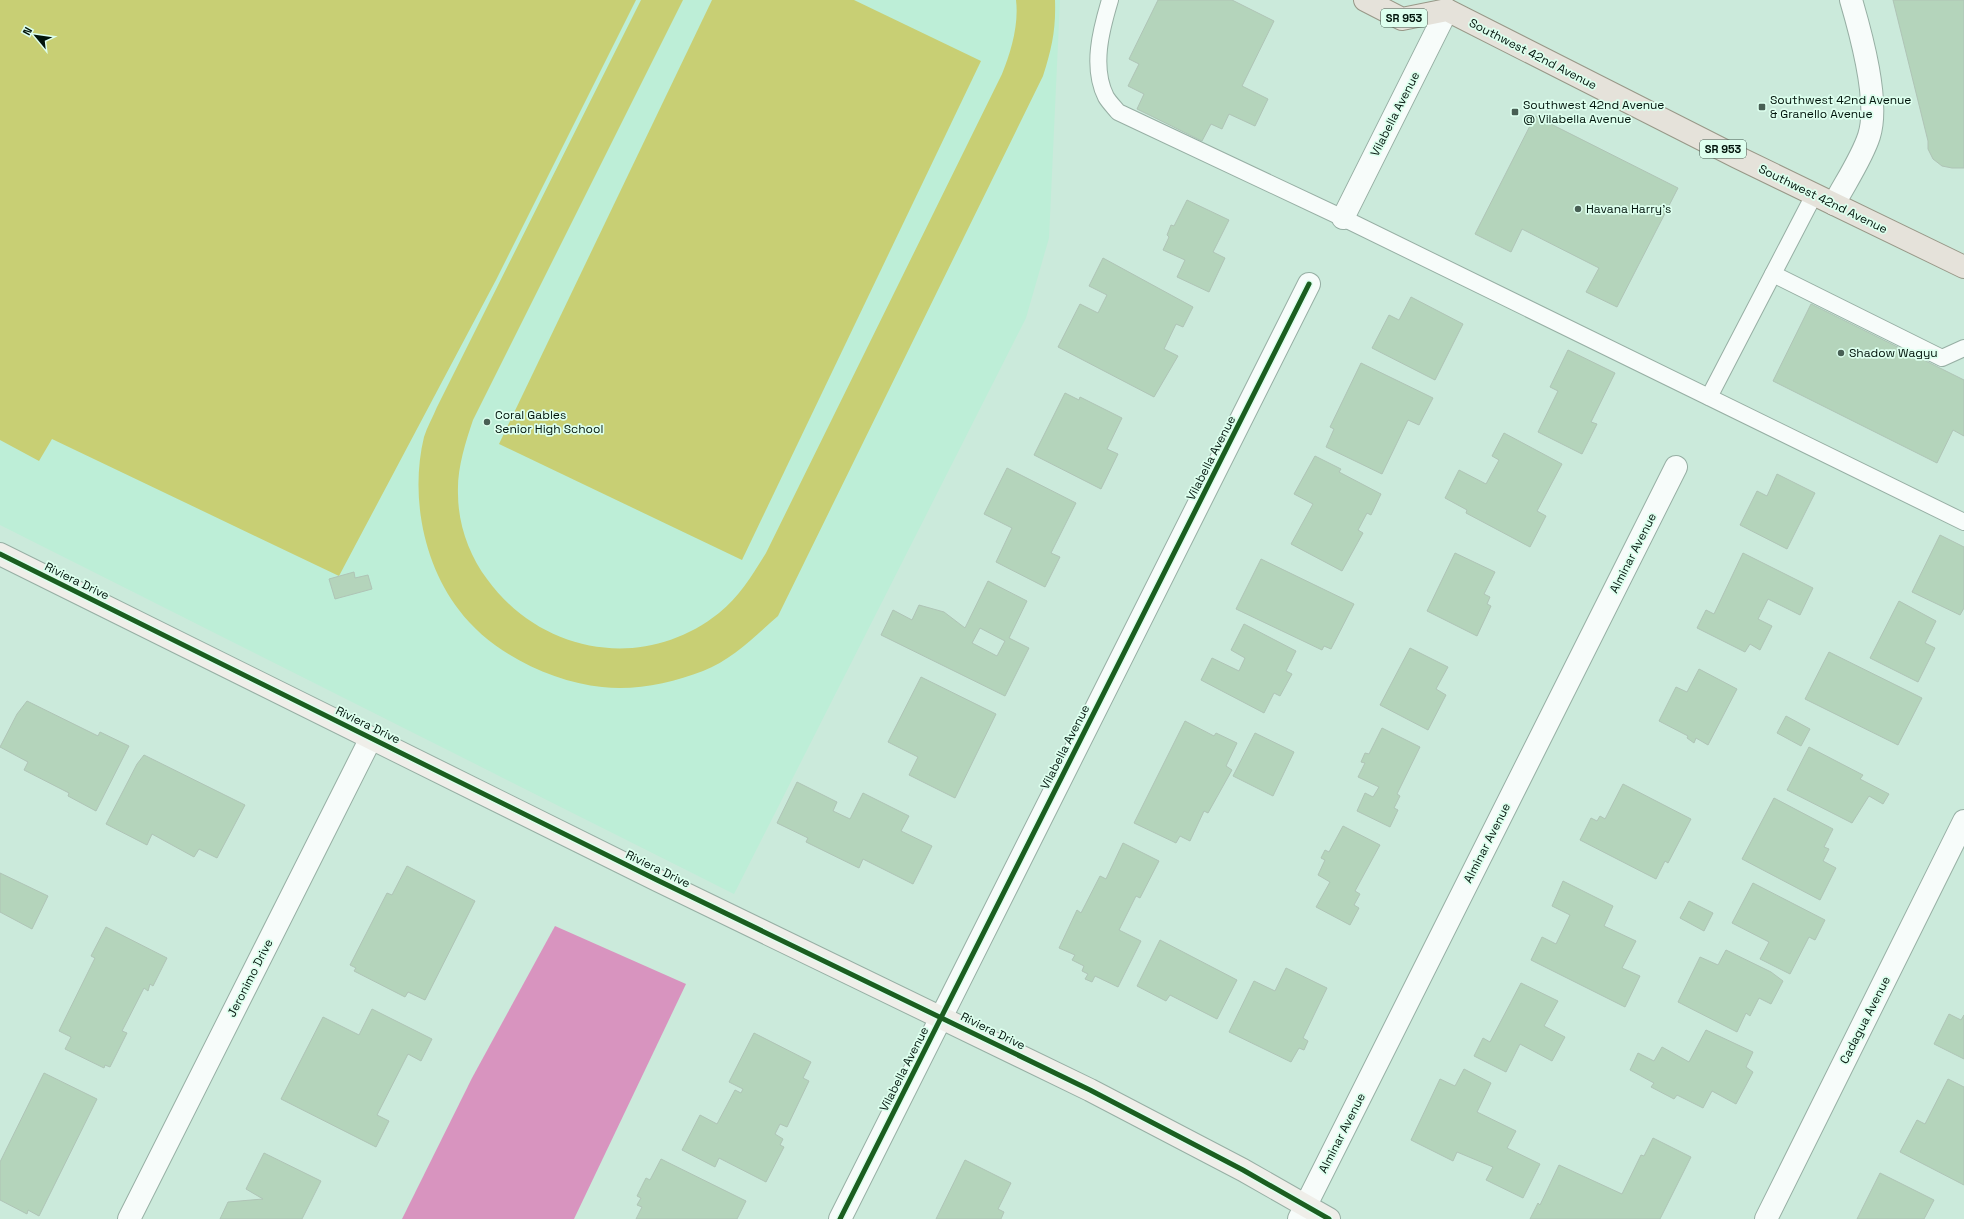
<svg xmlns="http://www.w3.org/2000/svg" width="1964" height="1219" viewBox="0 0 1964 1219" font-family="'Space Grotesk',sans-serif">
<rect width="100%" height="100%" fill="#cbeadb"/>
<path fill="#bdeed7" d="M0,0H1060L1049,238L1026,318L734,894L0,525Z"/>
<g fill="#c8cf74">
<path d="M0,0H636L496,280L339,576L52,439L39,461L0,440Z"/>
<path d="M641,0H683L473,420C465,444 457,469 458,494C458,524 469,555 487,579C542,655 645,672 719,613C740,596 752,575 766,553L1002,74C1011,52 1019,25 1016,0H1055C1056,29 1052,48 1043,76L778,616C755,636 732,660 703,671C672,683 635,691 602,687C551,682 490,652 459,610C423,563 410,495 424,437C427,427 433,417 437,407Z"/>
<path d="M712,0H854L981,61L742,560L499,444Z"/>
</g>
<path fill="#d894bf" d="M555,926L686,984L574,1219H402L472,1078Z"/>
<g fill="#b4d4bb" stroke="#afc4b6" fill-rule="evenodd">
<path d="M1158,0H1232L1274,21L1242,86L1268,99L1255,126L1229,114L1222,129L1211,124L1202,141L1137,109L1144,94L1128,86L1139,64L1129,59Z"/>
<path d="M1893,0H1964V168H1952L1942,166L1933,159L1928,149V141Z"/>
<path d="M1535,116L1678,188L1617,307L1586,292L1599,268L1522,229L1511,252L1475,234Z"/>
<path d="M1187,200L1229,220L1213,252L1225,258L1209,292L1177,277L1185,260L1163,250L1169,237L1167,235L1171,225L1174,226Z"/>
<path d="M1103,258L1193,307L1183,327L1176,324L1164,349L1178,356L1154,397L1058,347L1080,304L1098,313L1107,295L1089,286Z"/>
<path d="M1411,297L1463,324L1435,380L1372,348L1389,315L1399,320Z"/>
<path d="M1811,304L1964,380V436L1953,430L1937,463L1773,381Z"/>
<path d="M1568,350L1615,373L1591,422L1597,424L1582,454L1538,432L1558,391L1550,387Z"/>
<path d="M1361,363L1433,398L1419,425L1408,420L1382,474L1326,447L1334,429L1330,427Z"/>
<path d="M1065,393L1079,400L1080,397L1122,418L1107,449L1118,454L1101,489L1034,455Z"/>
<path d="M1504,433L1562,464L1537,511L1546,516L1530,547L1466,513L1467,510L1445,498L1459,470L1486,484L1499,460L1492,456Z"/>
<path d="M1315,456L1341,469L1339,472L1381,494L1371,515L1367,513L1358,530L1363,533L1342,571L1291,544L1313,504L1294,494Z"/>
<path d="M1007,468L1076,503L1051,553L1060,557L1045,587L996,562L1012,528L984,514Z"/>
<path d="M1777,474L1815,493L1787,549L1740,525L1757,491L1767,496Z"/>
<path d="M1940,535L1964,547V608L1960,615L1912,592Z"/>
<path d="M1455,553L1495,572L1484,594L1490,597L1487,604L1491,606L1477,636L1427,611Z"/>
<path d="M1743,553L1813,588L1800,615L1768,599L1758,619L1772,626L1760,650L1750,644L1745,652L1697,628L1706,610L1714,614Z"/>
<path d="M1261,559L1354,604L1331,649L1324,646L1322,650L1236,609Z"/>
<path d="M354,572L355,578L368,575L372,589L335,599L329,579Z"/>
<path d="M988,581L1027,601L1009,638L1029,648L1005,696L881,635L893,610L912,620L919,605L944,612L965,628ZM980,628L1005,641L997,656L972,643Z"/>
<path d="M1899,601L1936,621L1925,643L1935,648L1918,682L1870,658Z"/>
<path d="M1244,624L1296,651L1286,671L1292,674L1280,696L1274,693L1264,713L1201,680L1212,658L1239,671L1245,658L1231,650Z"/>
<path d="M1410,648L1448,667L1436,689L1446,695L1428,730L1380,705Z"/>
<path d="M1829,652L1922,698L1898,745L1805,699Z"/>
<path d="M1699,669L1737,689L1708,745L1696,738L1694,743L1687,738L1688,736L1659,721L1676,687L1687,692Z"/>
<path d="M921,677L996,714L955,798L909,775L918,757L888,742Z"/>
<path d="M27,701L98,736L100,732L129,746L96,811L68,796L69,793L24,770L28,762L0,747L17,714Z"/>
<path d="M1786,716L1810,729L1801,746L1777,733Z"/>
<path d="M1185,721L1214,736L1216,733L1237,743L1226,766L1232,770L1208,813L1204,811L1190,841L1180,836L1176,843L1134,823Z"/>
<path d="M1382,728L1420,747L1397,794L1400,796L1394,808L1398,810L1390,827L1357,811L1365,793L1373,797L1379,787L1358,777L1365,763L1361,762L1365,753L1369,754Z"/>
<path d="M1255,733L1294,752L1273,796L1233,776Z"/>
<path d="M1809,747L1863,775L1860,779L1889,794L1883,804L1869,796L1852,823L1787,790Z"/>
<path d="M144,755L245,805L217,858L199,849L194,857L152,834L147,845L106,824L137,764Z"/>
<path d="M797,782L837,802L833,811L850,819L863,793L909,816L901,831L932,846L913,884L863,859L859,868L806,842L808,838L777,823Z"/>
<path d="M1623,784L1691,819L1668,863L1665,861L1656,879L1580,840L1591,818L1597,821L1600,816L1605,819Z"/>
<path d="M1774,798L1833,829L1824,847L1829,849L1823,861L1836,868L1820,900L1742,859Z"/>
<path d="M1343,826L1380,845L1355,891L1360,894L1354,905L1359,908L1350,925L1316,907L1330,882L1318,875L1325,860L1321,858L1325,850L1329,852Z"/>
<path d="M1123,843L1159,861L1140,898L1136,896L1119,930L1141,941L1118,987L1095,976L1092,982L1085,979L1088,974L1082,971L1084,966L1072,960L1075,955L1059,948L1077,910L1081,913L1100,876L1106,879Z"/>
<path d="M407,866L475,901L425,1000L408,992L405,997L354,971L356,968L350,965L387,893L392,895Z"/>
<path d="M0,873L48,896L32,929L0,912Z"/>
<path d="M1563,881L1613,906L1604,926L1636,941L1622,968L1640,976L1625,1007L1531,960L1542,937L1556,944L1570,915L1552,906Z"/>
<path d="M1753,883L1825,920L1815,940L1809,937L1790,974L1760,959L1769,942L1732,923Z"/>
<path d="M1689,901L1713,913L1704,931L1680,918Z"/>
<path d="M106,927L167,958L153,986L150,984L148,991L144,988L122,1031L127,1033L110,1067L105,1065L104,1068L65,1049L71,1037L59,1031L95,958L91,956Z"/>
<path d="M1160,940L1237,980L1217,1019L1170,995L1166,1001L1137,986Z"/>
<path d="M1726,950L1771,972L1783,981L1771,1004L1759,998L1750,1016L1746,1013L1737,1032L1678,1002L1700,957L1718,965Z"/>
<path d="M1286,968L1327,988L1303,1038L1308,1041L1304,1050L1299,1048L1291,1062L1229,1032L1254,981L1275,991Z"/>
<path d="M1521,983L1558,1001L1544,1026L1565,1037L1552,1061L1520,1044L1506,1072L1474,1056L1483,1038L1490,1042Z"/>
<path d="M372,1009L432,1039L421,1061L408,1054L377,1115L389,1121L376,1147L281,1099L323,1017L359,1035Z"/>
<path d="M1949,1014L1961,1020L1964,1015V1059L1934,1044Z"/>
<path d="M1706,1030L1753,1052L1746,1067L1753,1072L1736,1104L1712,1091L1703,1108L1677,1095L1674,1099L1651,1087L1654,1083L1630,1070L1638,1053L1654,1061L1662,1047L1689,1062Z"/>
<path d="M754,1033L811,1062L803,1078L809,1081L787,1127L780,1124L775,1134L783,1139L780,1145L784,1147L766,1182L719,1158L715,1167L682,1150L700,1115L717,1124L735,1090L741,1093L743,1089L729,1082Z"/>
<path d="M1464,1069L1491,1083L1477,1112L1516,1131L1507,1148L1540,1164L1523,1198L1486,1180L1493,1167L1457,1152L1453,1161L1411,1140L1440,1079L1455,1086Z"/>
<path d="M44,1073L97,1099L39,1216L28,1210L27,1214L0,1200V1162Z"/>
<path d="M1948,1079L1964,1087V1185L1900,1152L1917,1120L1925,1124Z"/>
<path d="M1653,1138L1691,1157L1660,1219H1530L1538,1203L1540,1205L1559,1165L1622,1194L1641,1155L1644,1156Z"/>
<path d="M264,1153L321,1181L302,1219H220L228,1202L263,1199L246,1189Z"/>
<path d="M661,1159L746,1201L737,1219H636L642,1207L637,1205L641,1198L637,1196L646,1178L650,1180Z"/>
<path d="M965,1160L1011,1183L998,1209L1004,1212L1001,1219H936Z"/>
<path d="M1880,1173L1934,1200L1924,1219H1857Z"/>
</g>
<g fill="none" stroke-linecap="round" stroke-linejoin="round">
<g stroke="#97afa4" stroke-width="18">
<g id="lane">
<path d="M1110,0C1101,30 1091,67 1106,97C1109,102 1114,107 1118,112L1343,218L1964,522"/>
<path d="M1773,274L1942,358L1964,348"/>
<path d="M1709,397L1814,195"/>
</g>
</g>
<g stroke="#97afa4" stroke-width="24">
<g id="street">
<path d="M1834,204C1845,183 1862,158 1869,136C1880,102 1861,34 1851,0"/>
<path d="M1343,218L1447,10"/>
<path d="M129,1219L371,738"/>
<path d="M840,1219L1309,284"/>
<path d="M1299,1219L1676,467"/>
<path d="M1766,1219L1964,821"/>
</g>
</g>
<g stroke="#97afa4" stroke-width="24">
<path id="secondary" d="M0,554L657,880L1090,1090L1243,1170L1329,1219"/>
</g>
<g stroke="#989888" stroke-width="24">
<path id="primary" d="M1365,0L1402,19L1447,10L1737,157L1964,267"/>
</g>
<use href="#lane" stroke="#f7fcfa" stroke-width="16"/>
<use href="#street" stroke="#f7fcfa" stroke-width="22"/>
<use href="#secondary" stroke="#efeee9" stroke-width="22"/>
<use href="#primary" stroke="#e5e2da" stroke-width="22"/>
<g stroke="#dfe" stroke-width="8">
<g id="cycleway">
<path d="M0,554L657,880L1090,1090L1243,1170L1329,1219"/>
<path d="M840,1219L1309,284"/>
</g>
</g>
<use href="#cycleway" stroke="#1b5e20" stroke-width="5"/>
</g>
<g fill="#485f54" stroke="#dfe" stroke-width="1.5">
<rect x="1758" y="103" width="8" height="8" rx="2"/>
<rect x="1511" y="108" width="8" height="8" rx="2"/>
<circle cx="1578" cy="209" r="4"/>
<circle cx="1841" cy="353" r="4"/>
<circle cx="487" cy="422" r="4"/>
</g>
<g text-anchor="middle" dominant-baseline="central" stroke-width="3.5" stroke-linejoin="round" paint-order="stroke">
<g fill="#dfe" stroke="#435a4f" stroke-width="1">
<rect x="1381" y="9" width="46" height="18" rx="3"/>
<rect x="1700" y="140" width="46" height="18" rx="3"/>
</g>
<g font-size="11" font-weight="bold" fill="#01140b">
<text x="1404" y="18">SR 953</text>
<text x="1723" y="149">SR 953</text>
</g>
<g font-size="12" fill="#01140b" stroke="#dfe">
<text transform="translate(1533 54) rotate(27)">Southwest 42nd Avenue</text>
<text transform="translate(1395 114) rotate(-63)">Vilabella Avenue</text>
<text transform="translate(1823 199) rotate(26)">Southwest 42nd Avenue</text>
<text transform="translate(1211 458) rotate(-63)">Vilabella Avenue</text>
<text transform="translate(1633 553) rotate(-63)">Alminar Avenue</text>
<text transform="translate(77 581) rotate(26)">Riviera Drive</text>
<text transform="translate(368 725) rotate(26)">Riviera Drive</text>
<text transform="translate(1065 747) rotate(-63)">Vilabella Avenue</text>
<text transform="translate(1487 843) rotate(-63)">Alminar Avenue</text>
<text transform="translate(658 869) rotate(26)">Riviera Drive</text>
<text transform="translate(250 978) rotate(-63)">Jeronimo Drive</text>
<text transform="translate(1865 1020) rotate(-63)">Cadagua Avenue</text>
<text transform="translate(993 1031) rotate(26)">Riviera Drive</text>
<text transform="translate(904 1069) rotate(-63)">Vilabella Avenue</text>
<text transform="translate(1342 1133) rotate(-63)">Alminar Avenue</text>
</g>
<g font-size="12" fill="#01140b" stroke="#dfe" text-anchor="start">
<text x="1770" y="100">Southwest 42nd Avenue<tspan x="1770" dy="14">&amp; Granello Avenue</tspan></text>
<text x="1523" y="105">Southwest 42nd Avenue<tspan x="1523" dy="14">@ Vilabella Avenue</tspan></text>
<text x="1586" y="209">Havana Harry's</text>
<text x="1849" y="353">Shadow Wagyu</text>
<text x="495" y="415">Coral Gables<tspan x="495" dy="14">Senior High School</tspan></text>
</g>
</g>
<g transform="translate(36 36) rotate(299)" stroke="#ddffee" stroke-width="3" paint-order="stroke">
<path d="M0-3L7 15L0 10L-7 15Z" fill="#01140b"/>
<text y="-6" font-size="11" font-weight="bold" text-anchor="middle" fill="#01140b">N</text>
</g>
</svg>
